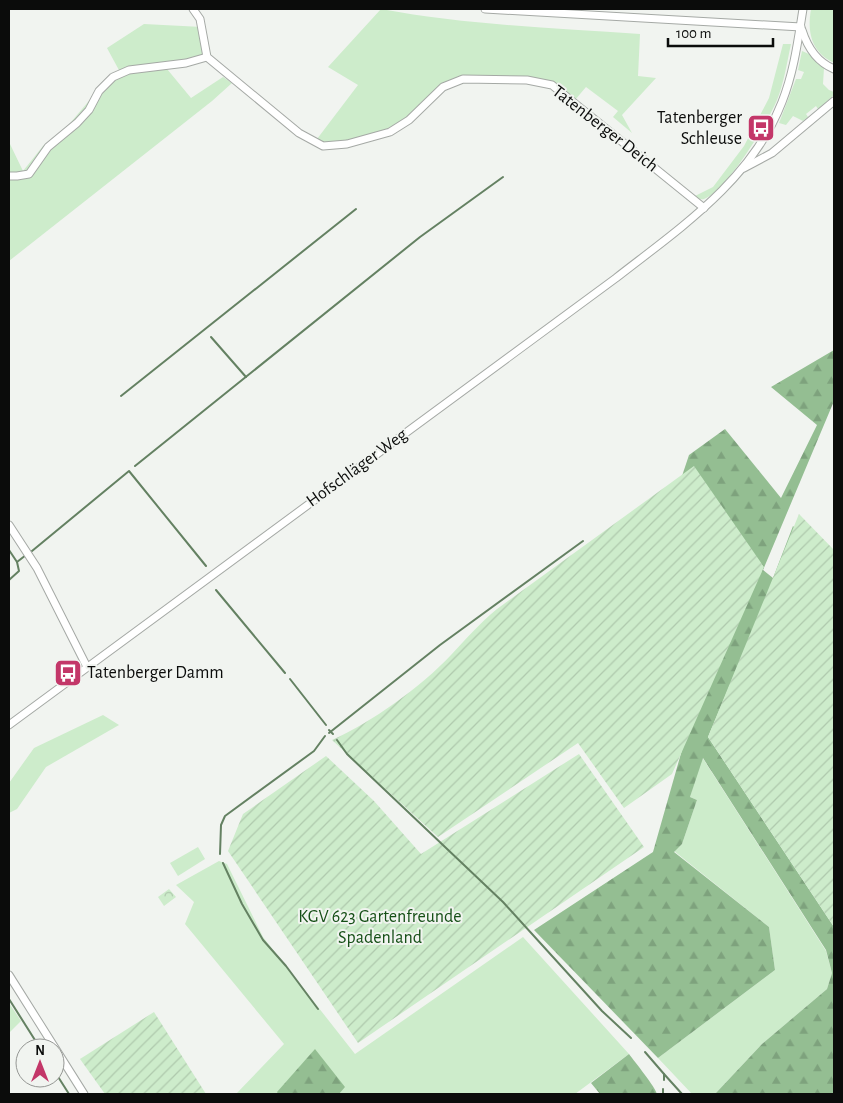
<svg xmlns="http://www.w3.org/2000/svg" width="843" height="1103" viewBox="0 0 843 1103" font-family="'Alegreya Sans',sans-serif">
<defs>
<pattern id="forest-firs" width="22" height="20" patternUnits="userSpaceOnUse" patternTransform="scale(1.25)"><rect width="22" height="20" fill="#94be92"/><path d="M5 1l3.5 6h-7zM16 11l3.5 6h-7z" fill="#7ea27d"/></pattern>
<pattern id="park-crowns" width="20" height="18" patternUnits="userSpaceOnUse" patternTransform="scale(1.25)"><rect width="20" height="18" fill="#cdeccb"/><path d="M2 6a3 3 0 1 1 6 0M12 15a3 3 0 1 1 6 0" fill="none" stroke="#afc9ad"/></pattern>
<pattern id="garden-furrows" width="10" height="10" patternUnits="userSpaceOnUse" patternTransform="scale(1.25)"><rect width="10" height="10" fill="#cdeccb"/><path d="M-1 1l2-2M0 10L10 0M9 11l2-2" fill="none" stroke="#afc9ad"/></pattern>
</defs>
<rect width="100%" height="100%" fill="#f1f4f0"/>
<g fill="#cdeccb">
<path d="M381,9C467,25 554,28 640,34L638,76L656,78L622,115L632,133L613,117L618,111L586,87L575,100L529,78L465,75L441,85L407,117L387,129L347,141L321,143L317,139L358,85L328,67Z"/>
<path d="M811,9H834V63C811,52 807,32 811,9Z"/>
<path d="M144,24L202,27L211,55L167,69L191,98L223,77L232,83L212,101L9,261V142L23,171L43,146L66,128L110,76L120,72L107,48Z"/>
<path d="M783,44H791C787,62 784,83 777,100C768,122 726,192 704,199C701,200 697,198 693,197L713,187L744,146L769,98Z"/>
<path d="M802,51L809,54L824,68L823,84L829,90L834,92V95L818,109L816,106L806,114L808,117L803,121L793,116L786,125L779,123L796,79H801L804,72L798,70Z"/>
<path d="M103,715L119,725L46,767L17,809L9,813V783L34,748Z"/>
<path d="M702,757L826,951L832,973L827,989L762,1044L715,1094H692L658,1058L775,970L769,927L674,851L682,844L697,800L690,797Z"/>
<path d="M198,847L205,859L178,876L170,863Z"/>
<path d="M219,861L227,864L263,937L355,1054L523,937L629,1054L575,1094H236L284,1044L185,924L194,902L176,885Z"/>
<path d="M9,1003L21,1021L9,1033Z"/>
</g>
<g fill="url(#forest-firs)">
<path d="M834,350V401L763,570L773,578L793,526L834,566L754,631L747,644L708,737L834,927V1094H715L762,1044L827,989L832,973L826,950L703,758L690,797L697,800L682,844L674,852L769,927L775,970L658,1058L534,930L653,852L699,690L681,479L689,455L725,429L781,498L817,425L771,387Z"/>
<path d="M315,1049L345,1087L339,1094H278L277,1092Z"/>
<path d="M629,1054C635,1062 656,1088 657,1094H600L591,1083Z"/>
</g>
<path fill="url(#park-crowns)" d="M169,889L176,897L164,906L158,897Z"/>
<g fill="url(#garden-furrows)">
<path d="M694,466L764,567L672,774L624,808L578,743L438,837L332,740C372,722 421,687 451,655C466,639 480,623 497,609Z"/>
<path d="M799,514L834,550V927L708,737Z"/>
<path d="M579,754L644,847L358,1043L228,851L243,814L326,756L374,801L421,854Z"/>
<path d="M154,1012L206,1094H105L80,1059Z"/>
</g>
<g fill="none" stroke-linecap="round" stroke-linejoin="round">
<g stroke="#648162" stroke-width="2">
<path d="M211,337L246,377"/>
<path d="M121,396L356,209"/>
<path d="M135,466L420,237L503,177"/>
<path d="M9,550L17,562"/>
<path d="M32,551L129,471L206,566"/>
<path d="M9,580L19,571L17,562L26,555"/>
<path d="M216,590L285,673"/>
<path d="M290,679L326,725"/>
<path d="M329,730L333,734"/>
<path d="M329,733L440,645L583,541"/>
<path d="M337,740L347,754L503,902L602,1011L631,1038"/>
<path d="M220,854L221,825L225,816L314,751L325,736"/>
<path d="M223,863L242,904L263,940L286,966L318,1009"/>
<path d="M9,999L40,1048"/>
<path d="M645,1052L664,1074V1080"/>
<path d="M55,1072L69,1094"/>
<path d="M664,1074L682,1094"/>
<path d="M663,1094V1089"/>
</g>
<g stroke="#a5a9a5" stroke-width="9">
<g id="minor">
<path d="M193,9L200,19L207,57L299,133L323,146L347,144L390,132L409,120L443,87L463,79L527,80L552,85L704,208"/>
<path d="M485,9L801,27"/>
<path d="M802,30C807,46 817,62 834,69"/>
<path d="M744,168L772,153L834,101"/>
<path d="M9,176H17L29,174L48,147L77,123L89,110L99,91L113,77L129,70L186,63L207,57"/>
<path d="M9,525L37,568L87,667"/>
<path d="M9,725L616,278C680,228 752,180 782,102C794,72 798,40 803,9"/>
<path d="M9,975L84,1094"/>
</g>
</g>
<use href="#minor" stroke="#fff" stroke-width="7"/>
</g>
<defs>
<g id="bus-square" transform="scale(1.4375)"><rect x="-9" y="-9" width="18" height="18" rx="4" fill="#c33769" stroke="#f1f4f0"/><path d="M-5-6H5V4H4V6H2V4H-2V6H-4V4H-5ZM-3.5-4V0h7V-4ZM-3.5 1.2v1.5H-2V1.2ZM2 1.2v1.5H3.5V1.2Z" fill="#fff"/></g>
</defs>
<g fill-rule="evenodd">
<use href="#bus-square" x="761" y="128"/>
<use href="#bus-square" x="68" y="673"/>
</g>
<g text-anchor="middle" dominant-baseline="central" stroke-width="4" stroke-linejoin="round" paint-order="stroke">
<g font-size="18" fill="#0b0c0b" stroke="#f1f4f0" text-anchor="end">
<text x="742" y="118">Tatenberger<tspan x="742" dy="21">Schleuse</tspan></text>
<text x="87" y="673" text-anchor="start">Tatenberger Damm</text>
</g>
<g font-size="18" fill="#0b0c0b" stroke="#f1f4f0">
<text transform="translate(605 129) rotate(38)">Tatenberger Deich</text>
<text transform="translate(357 468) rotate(-36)">Hofschläger Weg</text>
</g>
<g font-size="18" fill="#165017" stroke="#f1f4f0">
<text x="380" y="917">KGV 623 Gartenfreunde<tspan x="380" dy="21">Spadenland</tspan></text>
</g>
</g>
<rect width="843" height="1103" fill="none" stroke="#0b0c0b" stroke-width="20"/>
<g transform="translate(40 1063)"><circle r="24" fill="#f1f4f0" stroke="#959794"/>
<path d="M0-4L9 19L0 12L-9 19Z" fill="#c33769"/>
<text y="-8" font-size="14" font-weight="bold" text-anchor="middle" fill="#0b0c0b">N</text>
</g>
<path d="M668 38v8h105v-8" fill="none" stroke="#0b0c0b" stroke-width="2.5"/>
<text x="676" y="38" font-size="15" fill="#0b0c0b" stroke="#f1f4f0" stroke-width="4" paint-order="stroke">100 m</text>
</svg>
